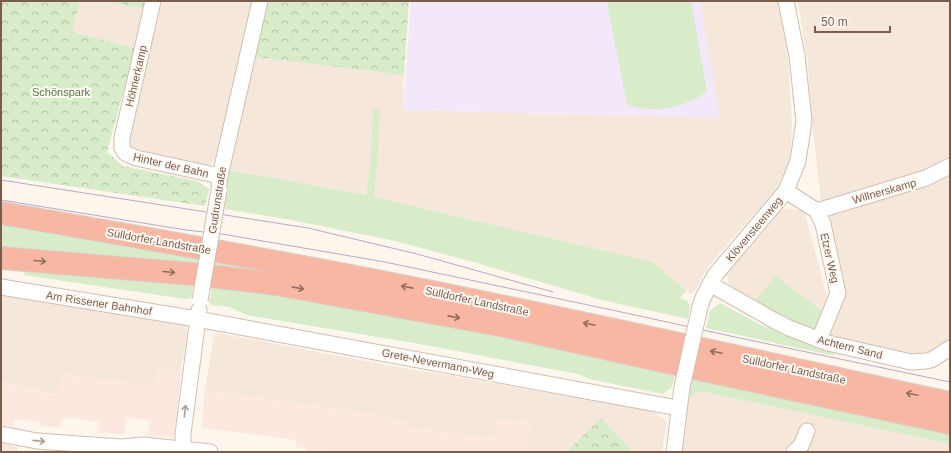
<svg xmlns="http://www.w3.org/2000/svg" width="951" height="453" viewBox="0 0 951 453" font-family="Arial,sans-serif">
<defs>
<pattern id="forest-crowns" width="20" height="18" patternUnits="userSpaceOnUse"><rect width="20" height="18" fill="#d8ecc9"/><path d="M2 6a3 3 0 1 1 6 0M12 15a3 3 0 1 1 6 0" fill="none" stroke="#b4c2a5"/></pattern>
</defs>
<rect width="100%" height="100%" fill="#fdf6ec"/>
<g fill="#f5e8da">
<path d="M80,1H105L144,9L135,48L72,32Z"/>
<path d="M160,1H253L216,158L207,167L129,147L128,137Z"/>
<path d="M700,1H778L788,58L792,124L790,159L776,190L709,265L696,290L691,294L686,291L653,262L374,197L377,169L370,168L366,195L230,170L229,177L220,176L248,56L404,75L403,110L719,118Z"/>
<path d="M798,1H950V161L923,174L825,202L821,201L812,121L808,65Z"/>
<path d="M950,173V341L931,355L909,357L825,336L843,292L826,220L830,213Z"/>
<path d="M781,208L804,210L828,300L823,312L755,301L729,285L726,272Z"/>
<path d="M1,291L185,323L187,330L184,355L180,371L158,370L155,387L62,374L57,395L1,381Z"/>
<path d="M218,333L381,364L652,411L667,421L662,452H526L530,423L497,419L494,438L409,428V422L359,412L205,390L214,335Z"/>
<path d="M696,392H705L950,444V452H681L683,429L688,399Z"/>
<path d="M1,443L18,447L16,452H1Z"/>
</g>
<g fill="#fde8e0">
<path d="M158,370L180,371V384L174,438L147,435L151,421L127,417L124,434L97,433L99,422L66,417V419H62L60,428L40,426V422L15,419L13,426L1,425V381L56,395L62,374L155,387Z"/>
<path d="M205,390L359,412L409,422V428L494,438L497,419L530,423L526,452H331L319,450V452H306L307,448L295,447L296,440L203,428L202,418Z"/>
</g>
<path fill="#f3e8fa" d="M411,1H700L720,118L403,110Z"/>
<g fill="#d8ecc9">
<path d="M612,1H691L707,91C691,104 669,110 648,109C641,109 633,106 627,104L607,4Z"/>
<path d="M373,110H380L377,169L374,197L653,262L686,291L680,298L687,301L690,306L688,319L602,300L470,261L391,240L291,220L225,209L229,170L366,195L370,168Z"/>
<path d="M1,220L341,281L1,252Z"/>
<path d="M26,267L194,281L191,298L185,299L24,275Z"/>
<path d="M776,276L823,312L814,332L808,331L755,301Z"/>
<path d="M212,287L276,293L444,324L676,372L672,387L663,394L594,380L590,379L578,374L540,367L431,346L247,315L229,307L212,305L209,302Z"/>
<path d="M720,303L759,324L832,352L835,356L706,328L710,311Z"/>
<path d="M694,374L950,432V444L705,392H696L688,399Z"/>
</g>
<g fill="url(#forest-crowns)">
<path d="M1,1H80L72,32L135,48L107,152L123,166L197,181L209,189L205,206L1,176Z"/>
<path d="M105,1H146L144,9Z"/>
<path d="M260,1H409L404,75L248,56Z"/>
<path d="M601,418L631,449L628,452H567Z"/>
</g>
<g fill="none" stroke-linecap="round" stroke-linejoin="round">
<g stroke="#d1beb0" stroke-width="17">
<g id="minor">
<path d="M153,1L122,138V148L125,153L136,158L220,176"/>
<path d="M219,185L220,176L260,1"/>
<path d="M786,191L817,211L823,224L838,293L819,340"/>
<path d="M817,211L926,178L950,166"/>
<path d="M710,284L775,321L789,328L828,343L911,362L926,361L931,360L950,348"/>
<path d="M1,287L197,319L678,408"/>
<path d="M700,307L703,298L715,275L786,191L798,161L804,121L797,56L786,1"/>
<path d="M1,434L37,441L121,447L143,445L210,452"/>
<path d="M185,449L183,442V434L199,310"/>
<path d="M674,452L682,387"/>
<path d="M794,452L801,446L807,431"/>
</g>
</g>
<g stroke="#dad1cd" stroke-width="24">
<g id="highway">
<path d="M1,213C140,237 279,261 417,289C595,324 772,365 950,403"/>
<path d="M1,258L192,274L269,283L298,288L505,326L703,370L950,423"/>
</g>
</g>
<use href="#minor" stroke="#fff" stroke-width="15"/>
<use href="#highway" stroke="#f7b7a3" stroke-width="22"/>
<g stroke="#b9a8c9" stroke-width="1">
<path d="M1,180L136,201L308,228L417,254L553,292"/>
<path d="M1,200L186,230L222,234L385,262L626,313L735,337L950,382"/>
</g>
<g stroke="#d1beb0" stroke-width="17" stroke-linecap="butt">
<g id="minor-bridge">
<path d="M200,300L219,190"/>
<path d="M682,387L700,307"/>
</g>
</g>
<use href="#minor-bridge" stroke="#fff" stroke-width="15"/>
</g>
<defs><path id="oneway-shaft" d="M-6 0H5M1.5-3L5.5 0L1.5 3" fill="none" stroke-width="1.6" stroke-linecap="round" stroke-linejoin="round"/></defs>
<g stroke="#936e5e">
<use href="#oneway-shaft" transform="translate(40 261) rotate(5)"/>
<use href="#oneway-shaft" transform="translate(169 272) rotate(5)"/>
<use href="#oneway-shaft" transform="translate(407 287) rotate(-169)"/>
<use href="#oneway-shaft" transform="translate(298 288) rotate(10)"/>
<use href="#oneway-shaft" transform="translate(454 317) rotate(11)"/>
<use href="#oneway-shaft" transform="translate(589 324) rotate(-168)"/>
<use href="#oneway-shaft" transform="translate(716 352) rotate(-168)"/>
<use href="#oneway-shaft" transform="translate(912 394) rotate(-168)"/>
</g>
<g stroke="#af9d94">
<use href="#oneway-shaft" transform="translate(185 411) rotate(-83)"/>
<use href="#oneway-shaft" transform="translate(39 441) rotate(6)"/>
</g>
<g text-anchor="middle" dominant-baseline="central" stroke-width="4" stroke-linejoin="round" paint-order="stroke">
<g font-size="11" fill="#7a5c4d" stroke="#fffaf3">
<text transform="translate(136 76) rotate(-77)">Höhnerkamp</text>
<text transform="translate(171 165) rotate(13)">Hinter der Bahn</text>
<text transform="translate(884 191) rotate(-16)">Willnerskamp</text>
<text transform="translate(217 200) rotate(-81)">Gudrunstraße</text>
<text transform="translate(754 229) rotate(-50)">Klövensteenweg</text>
<text transform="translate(159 241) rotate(10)">Sülldorfer Landstraße</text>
<text transform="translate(830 258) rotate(77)">Etzer Weg</text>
<text transform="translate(477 301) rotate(12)">Sülldorfer Landstraße</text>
<text transform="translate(99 303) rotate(9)">Am Rissener Bahnhof</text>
<text transform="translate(850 347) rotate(14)">Achtern Sand</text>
<text transform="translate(438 363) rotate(11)">Grete-Nevermann-Weg</text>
<text transform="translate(794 369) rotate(12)">Sülldorfer Landstraße</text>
</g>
<g font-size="11" fill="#537a41" stroke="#fffaf3">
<text x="61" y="92">Schönspark</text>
</g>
</g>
<rect width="951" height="453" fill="none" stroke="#7a5c4d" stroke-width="4"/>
<path d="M815 26v6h75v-6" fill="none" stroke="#7a5c4d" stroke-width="2"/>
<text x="821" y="26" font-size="12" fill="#7a5c4d" stroke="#fffaf3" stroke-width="3" paint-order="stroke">50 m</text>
</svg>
